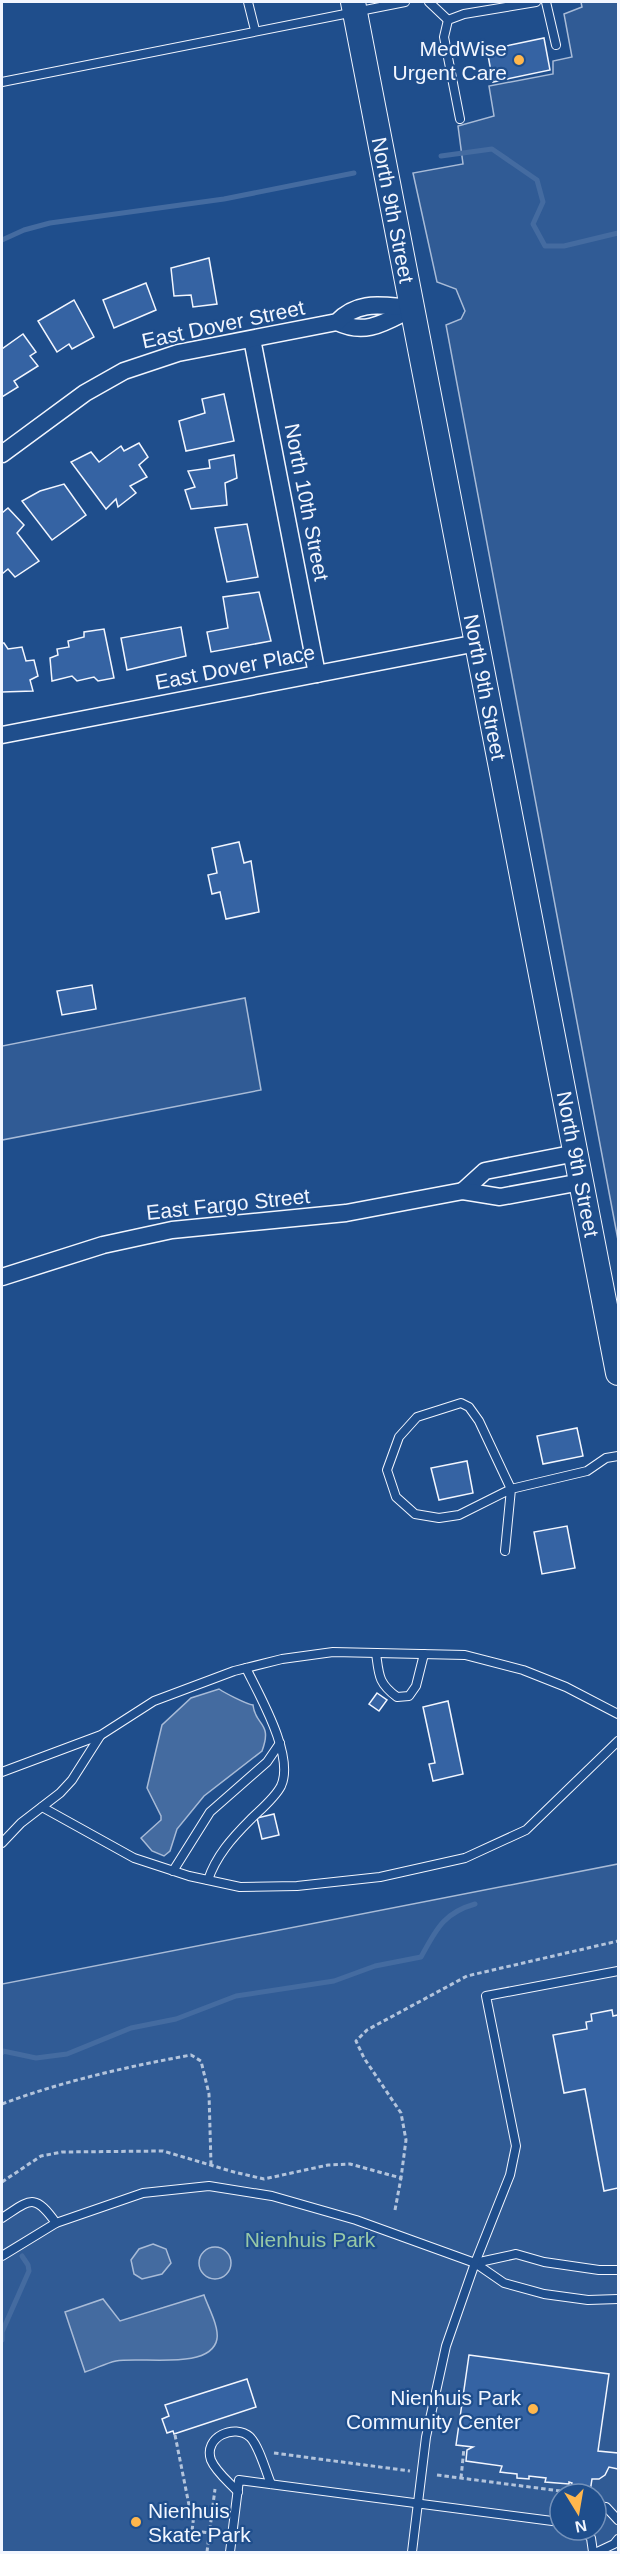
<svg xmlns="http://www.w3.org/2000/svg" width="620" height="2554" viewBox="0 0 620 2554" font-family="Helvetica,sans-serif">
<rect width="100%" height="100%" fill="#1f4e8c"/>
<g fill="#305b95" stroke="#a8bbd7" stroke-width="1.5" fill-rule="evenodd">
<path d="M581,2H618V1240L446,325L461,319L465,311L456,289L437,282L413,173L463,164L458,126L494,116L489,86L553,74V61L572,57L564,14L582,7Z"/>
<path d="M245,998L261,1090L2,1140V1046Z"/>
<path d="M618,1864V2552H2V1984ZM560,2494H596V2530H560Z"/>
</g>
<g fill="#446ba0" stroke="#a8bbd7" stroke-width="1.5">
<path d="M219,1689C225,1693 246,1704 253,1705C255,1726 273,1722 262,1751L204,1796L177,1829L170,1851L164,1856L152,1851L141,1838L161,1820V1816L147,1788L162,1725L191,1698Z"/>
<path d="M153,2244L166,2249L171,2263L162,2274L142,2279L134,2274L131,2260L139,2249Z"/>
<circle cx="215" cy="2263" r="16"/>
<path d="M204,2295C208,2307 219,2326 217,2339C211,2371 140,2356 116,2361C106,2363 95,2369 85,2372L65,2312L103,2299L120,2321Z"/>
</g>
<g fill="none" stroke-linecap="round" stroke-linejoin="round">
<g stroke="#446ba0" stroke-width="5">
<path d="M441,156L492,149L537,180L543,202L533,224L545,246H564L618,233"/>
<path d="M2,240L24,230L50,223L224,199L354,173"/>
<path d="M2,2053L3,2051L36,2058L67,2054L131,2028L176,2019L236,1996L334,1981L375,1966L421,1957C436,1930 443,1913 475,1904"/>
<path d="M2,2340V2332L29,2271L28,2265L22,2256"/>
</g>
</g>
<g fill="#3563a3" stroke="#f2f6ff" stroke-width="1.5">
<path d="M544,38L550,70L493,82L487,50Z"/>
<path d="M209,258L217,304L193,307L191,295L174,296L171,268Z"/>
<path d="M146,283L156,310L114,328L103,300Z"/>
<path d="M74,300L94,337L72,349L69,344L57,352L38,321Z"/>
<path d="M23,334L36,352L30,356L38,366L14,381L18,387L2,397V349Z"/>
<path d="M224,394L234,441L186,451L179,421L205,413L202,399Z"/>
<path d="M139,443L148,457L139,465L147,477L130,486L136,493L118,507L116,499L106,509L71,462L91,452L99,462L121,446L124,451Z"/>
<path d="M234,455L237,478L225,483L227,505L191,509L185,490L195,487L188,471L210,468L209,460Z"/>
<path d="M64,484L86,515L52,540L22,501L40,491Z"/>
<path d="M8,508L24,525L17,533L39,561L15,577L8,569L2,574V513Z"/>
<path d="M247,524L258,577L227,582L215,528Z"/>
<path d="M259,592L271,641L211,652L207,632L228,628L223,597Z"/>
<path d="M181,627L186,656L127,670L121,638Z"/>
<path d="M104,629L114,678L98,681L94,677L77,681L72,676L52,681L50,658L58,655L57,649L69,647L68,641L84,637V632Z"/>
<path d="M2,643H4L8,649L22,647L26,661L34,660L38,676L30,680L33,691L2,692Z"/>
<path d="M239,842L244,863L251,861L259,912L226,919L220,892L212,894L208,875L217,873L212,848Z"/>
<path d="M92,985L96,1009L62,1015L57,991Z"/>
<path d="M577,1428L583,1456L543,1464L537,1436Z"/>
<path d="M467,1461L473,1493L439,1500L431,1468Z"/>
<path d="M567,1526L575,1568L542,1574L534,1532Z"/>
<path d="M377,1693L387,1700L379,1711L369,1704Z"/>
<path d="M448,1701L463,1774L433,1781L429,1764L435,1763L423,1707Z"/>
<path d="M274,1814L279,1835L262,1839L257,1818Z"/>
<path d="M612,2010L613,2016L618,2015V2188L604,2191L585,2089L564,2093L553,2035L587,2029L586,2022L592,2021L591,2014Z"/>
<path d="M469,2355L609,2374L598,2451L618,2453V2469L609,2467L605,2475L599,2479H592L590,2492L574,2489L573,2491L570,2489L572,2483L569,2482V2484L545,2482L546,2478L529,2476V2479L517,2478V2474L500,2472L502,2466L466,2461L467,2450L473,2447L456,2445Z"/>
<path d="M247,2379L256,2407L174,2434L173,2431L167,2433L162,2419L169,2416L165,2405Z"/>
</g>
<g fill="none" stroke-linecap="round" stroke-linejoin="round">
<g stroke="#f2f6ff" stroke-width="10">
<g id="lane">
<path d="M248,2L255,30"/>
<path d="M429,2L448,20"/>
<path d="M546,2L556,45"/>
<path d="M2,82L405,2"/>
<path d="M460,119L444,37L448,20L464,14L536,2"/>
<path d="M505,1551L511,1489L479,1421L469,1407L461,1403L417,1417L399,1437L387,1470L396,1497L415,1514L439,1518L459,1515L511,1489L587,1471L606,1458L618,1456"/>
<path d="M376,1653C379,1675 378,1683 397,1697L409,1696L416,1686L424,1654"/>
<path d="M2,1772L101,1735L154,1701L234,1671L282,1659L333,1652L465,1655L523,1670L566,1687L618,1714"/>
<path d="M42,1807L134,1858L189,1876L240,1887L297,1886L380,1877L465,1858L526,1830L618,1741"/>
<path d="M2,1843L21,1823L60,1793L72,1780L100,1736"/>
<path d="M173,1871L210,1812L267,1762L280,1743"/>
<path d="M208,1880C216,1856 232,1838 250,1820C260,1810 275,1798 281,1786C295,1756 259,1695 246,1668"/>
<path d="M2,2218C30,2200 34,2192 56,2223"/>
<path d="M2,2256L56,2223L143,2193L209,2186L272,2196L356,2220L475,2263L504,2283L544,2294L588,2300L618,2299"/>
<path d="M475,2263L516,2254L544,2262L599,2270H618"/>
<path d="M238,2492C229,2482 216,2472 211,2460C203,2437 235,2423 250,2437C259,2446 266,2472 271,2484"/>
<path d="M596,2506L606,2507L618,2520"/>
<path d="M583,2530L591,2538L593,2552"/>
<path d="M230,2552L239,2480L560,2522"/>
<path d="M412,2552L426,2437L446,2346L475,2263L510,2175L516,2146L486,1996L618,1971"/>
<path d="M597,2552L614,2544L618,2539"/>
</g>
</g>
<g stroke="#f2f6ff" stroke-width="19">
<g id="street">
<path d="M337,322C366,336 385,322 411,309"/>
<path d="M252,339L317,674"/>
<path d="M2,454L85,393L124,371L178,353L337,322C359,299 383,306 412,308"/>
<path d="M2,735L477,643"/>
<path d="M463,1191L485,1171L576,1153"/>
<path d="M2,1277L103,1245L172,1230L346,1213L463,1191L500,1197L581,1182"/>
</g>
</g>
<g stroke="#f2f6ff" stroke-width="26">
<path id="secondary" d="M353,2L618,1373"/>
</g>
<g stroke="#b3c4dc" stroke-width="3" stroke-dasharray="4.5 3" stroke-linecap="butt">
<path d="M2,2104C63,2081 126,2067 191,2055L201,2061L209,2094L211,2164"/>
<path d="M2,2182L41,2156L62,2152L163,2151L234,2172L264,2179L328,2165L350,2164L401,2178L406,2140L401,2113L364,2058L356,2041L367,2030L467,1976L618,1941"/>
<path d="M395,2210L401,2178"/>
<path d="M175,2435L189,2505L195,2506L192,2531L210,2533"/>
<path d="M274,2453L410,2471"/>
<path d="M437,2475L584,2494"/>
<path d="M461,2478L464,2448"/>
<path d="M207,2552L215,2489"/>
</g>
<use href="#lane" stroke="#1f4e8c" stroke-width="8"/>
<use href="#street" stroke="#1f4e8c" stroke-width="16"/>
<use href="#secondary" stroke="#1f4e8c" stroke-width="24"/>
</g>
<g fill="#ffb74d" stroke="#1f4e8c" stroke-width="2">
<circle cx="519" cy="60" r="6"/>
<circle cx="533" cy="2409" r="6"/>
<circle cx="136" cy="2522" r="6"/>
</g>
<g text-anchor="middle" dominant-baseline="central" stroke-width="4.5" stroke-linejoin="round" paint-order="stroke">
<g font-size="21" fill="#f2f6ff" stroke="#1f4e8c" text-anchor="end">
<text x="507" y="48">MedWise<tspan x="507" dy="24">Urgent Care</tspan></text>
<text x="521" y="2397">Nienhuis Park<tspan x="521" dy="24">Community Center</tspan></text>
<text x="148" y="2510" text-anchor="start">Nienhuis<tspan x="148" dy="24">Skate Park</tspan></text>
</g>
<g font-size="21" fill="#f2f6ff" stroke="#1f4e8c">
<text transform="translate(393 210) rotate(79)">North 9th Street</text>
<text transform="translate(223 324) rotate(-12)">East Dover Street</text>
<text transform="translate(307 502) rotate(79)">North 10th Street</text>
<text transform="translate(235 667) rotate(-11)">East Dover Place</text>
<text transform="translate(485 687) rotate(79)">North 9th Street</text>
<text transform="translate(578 1164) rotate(79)">North 9th Street</text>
<text transform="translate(228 1204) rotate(-6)">East Fargo Street</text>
</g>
<g font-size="21" fill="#97c8a6" stroke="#1f4e8c">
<text x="310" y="2239">Nienhuis Park</text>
</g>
</g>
<rect width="620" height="2554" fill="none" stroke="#f2f6ff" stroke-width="6"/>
<g transform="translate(578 2512) rotate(169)"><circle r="28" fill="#1f4e8c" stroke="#7391ba" stroke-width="1.5"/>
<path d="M0-4.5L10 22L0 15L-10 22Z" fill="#ffb74d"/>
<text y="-9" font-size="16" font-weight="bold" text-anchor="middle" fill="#f2f6ff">N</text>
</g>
</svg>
